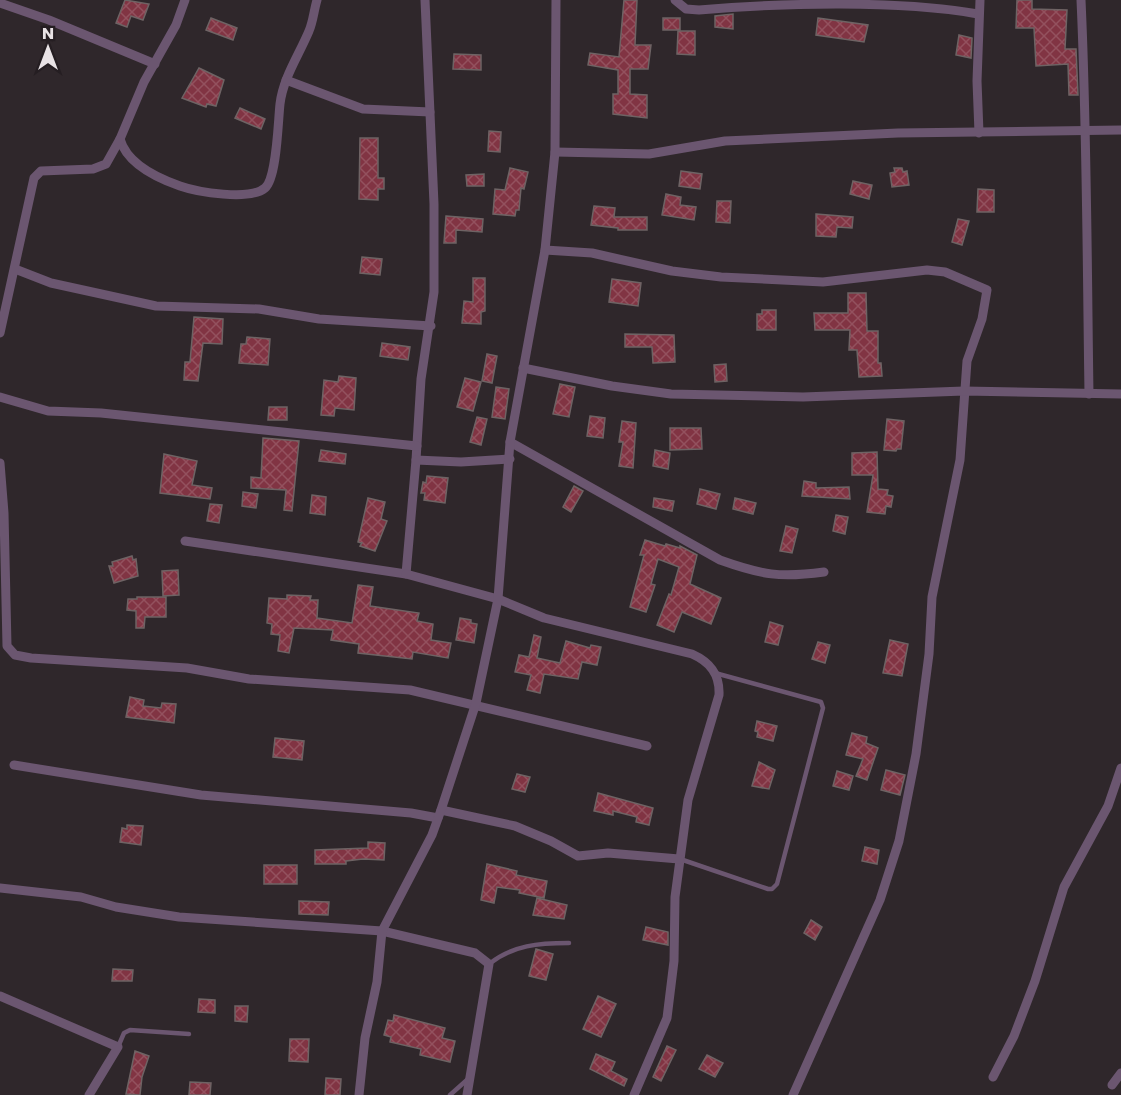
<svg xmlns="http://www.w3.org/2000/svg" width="1121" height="1095" viewBox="0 0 1121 1095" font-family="Poppins,sans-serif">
<defs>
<pattern id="building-cross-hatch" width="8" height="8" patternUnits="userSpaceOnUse" patternTransform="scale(1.5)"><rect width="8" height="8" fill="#813443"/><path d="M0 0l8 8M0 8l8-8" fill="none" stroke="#93515e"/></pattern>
</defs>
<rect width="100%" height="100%" fill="#2f272b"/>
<g fill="url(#building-cross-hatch)" stroke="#6e6364" stroke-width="1.5">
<path d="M125,0L149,4L143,20L131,16L127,27L116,23Z"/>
<path d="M624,0H637L635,45H651L648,69H630V94L647,95V118L613,114V94H618V70L588,65L590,53L619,57Z"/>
<path d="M1017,0H1032V9L1067,10L1065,49H1076L1078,95H1069L1068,64L1036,66L1034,28H1016Z"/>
<path d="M733,14V29L715,27V16Z"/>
<path d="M211,18L237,28L233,40L206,30Z"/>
<rect x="663" y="18" width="17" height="12"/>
<path d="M818,18L868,25L864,42L816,35Z"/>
<path d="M678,31H695V55L677,54Z"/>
<path d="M959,35L972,38L971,58L956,55Z"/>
<path d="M454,54L481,55V70L453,69Z"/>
<path d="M199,68L224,80L216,106L207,104L206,107L182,98Z"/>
<path d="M240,108L265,119L261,129L235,118Z"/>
<path d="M489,131L501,132L500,152L488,151Z"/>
<path d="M360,138H378V178H384V189H378V200L359,199Z"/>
<path d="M510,168L528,172L524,189L521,188L519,210H516L515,216L493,214L495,189L505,190Z"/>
<path d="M894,168H902L903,172L907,171L909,185L892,187L890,173L895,172Z"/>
<path d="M681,171L702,174L700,189L679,186Z"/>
<path d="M484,174V186H467L466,175Z"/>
<path d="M853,181L872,185L869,199L850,194Z"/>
<path d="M978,189L994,190V212H977Z"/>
<path d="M666,194L681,197L680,205L696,207L694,220L662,215Z"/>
<path d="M717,201H731L730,223L716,222Z"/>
<path d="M594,206L615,208L614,217H647V230H618V228L591,225Z"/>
<path d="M816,214L853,217L852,228L837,227L836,237L816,236Z"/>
<path d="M446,216L483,219L482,232L456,230V243H444Z"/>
<path d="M958,219L969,221L962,245L952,242Z"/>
<path d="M362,257L382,259L380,275L360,273Z"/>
<path d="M473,278H485V311L481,312V324L462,323L464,301L473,302Z"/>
<path d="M612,279L641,283L638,306L609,302Z"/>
<path d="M848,293H866L867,331H878V363H881L882,376L859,377L857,350H849L850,330H815L814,313H848Z"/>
<path d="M762,310H776V330H757V314H762Z"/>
<path d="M194,317L223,319L222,344L203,343L198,381L184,380L185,362H190Z"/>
<path d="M625,334L674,335L675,362L653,363L652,347H625Z"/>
<path d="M247,337L270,339L268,365L239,363L241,344H246Z"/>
<path d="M382,343L410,347L408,360L380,356Z"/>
<path d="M487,354L497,356L492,383L482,381Z"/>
<path d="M726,364L727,381L715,382L714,365Z"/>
<path d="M339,376L356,378L354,410L335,408L334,416L321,415L324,380L338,382Z"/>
<path d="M465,378L481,382L473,411L457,407Z"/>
<path d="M560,384L575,387L569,417L553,414Z"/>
<path d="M496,387L509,389L505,419L492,417Z"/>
<path d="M269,407H287V420H268Z"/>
<path d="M590,416L605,418L603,438L587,436Z"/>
<path d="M477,417L487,419L481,445L470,442Z"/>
<path d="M887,419L904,421L901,449H897L896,451L884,450Z"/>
<path d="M622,421L636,423L633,468L619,466L623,442H619Z"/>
<path d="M670,428H701L702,449L670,450Z"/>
<path d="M263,438L299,441L292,511L284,510L286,490L251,488V477L261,478Z"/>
<path d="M321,450L346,454L345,464L319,461Z"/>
<path d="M655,450L670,453L668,469L653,466Z"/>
<path d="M877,452L878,489L888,490L887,495L893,496L891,507L886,506L885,514L867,512L873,475H852V453Z"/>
<path d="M164,454L197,461L192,485L212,488L210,499L160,493Z"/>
<path d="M427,476L448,478L445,503L424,500L425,493H421L423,482L426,483Z"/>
<path d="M804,481L816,483V488L849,487L850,499L802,496Z"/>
<path d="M574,486L583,491L571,512L563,507Z"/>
<path d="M700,489L720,494L716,509L697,504Z"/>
<path d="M243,492L258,494L256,508L242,506Z"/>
<path d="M312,495L326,497L325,515L310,513Z"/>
<path d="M368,498L385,502L381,519L387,521L375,551L360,546L362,543L358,542Z"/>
<path d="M654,498L674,501L672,511L653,507Z"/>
<path d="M735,498L756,503L753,514L733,509Z"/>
<path d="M210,504L222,505L219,523L207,521Z"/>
<path d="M836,515L848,517L845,534L833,531Z"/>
<path d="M786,526L798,529L792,553L780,551Z"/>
<path d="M645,540L665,546L666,544L680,548V546L697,555L690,584L721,598L711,624L682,612L674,632L657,625L669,594L671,595L679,567L658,559L651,584L655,585L646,612L630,607L644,555H640Z"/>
<path d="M132,556L133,560L136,559L138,576L114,583L109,566H113L112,562Z"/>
<path d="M178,570L179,595L163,596L162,571Z"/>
<path d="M358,585L373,587L370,606L419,613L417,621L433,624L431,640L451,643L448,658L413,652L412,659L358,653L359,644L331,640L333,630L294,628L289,653L278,651L280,635L271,634L272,624L267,623L269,598L287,599V595L311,596L310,600H318L317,618L352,623Z"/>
<path d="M137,597H166V617H145L144,628H136V611L127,610L128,599H137Z"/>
<path d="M460,618L471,620V623L477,624L474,643L456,640Z"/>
<path d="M770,622L783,626L778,645L765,642Z"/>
<path d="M534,635L541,637L537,658L560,663L566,641L590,648L591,645L601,647L597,665L582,662L578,679L544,674L540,693L527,690L531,675L515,672L519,655L529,657Z"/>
<path d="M890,640L908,644L902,676L883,673Z"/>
<path d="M818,642L830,645L825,663L812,659Z"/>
<path d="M130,697L144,700L143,706L161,708L162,703L176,704L174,723L126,717Z"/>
<path d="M757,721L777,726L773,741L757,737L758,732L755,731Z"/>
<path d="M852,733L867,737L866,743L878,748L867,780L856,776L863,759L846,755Z"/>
<path d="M275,738L304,741L302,760L273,757Z"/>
<path d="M759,762L775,770L769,789L752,786Z"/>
<path d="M886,770L905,775L900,795L881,790Z"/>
<path d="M837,771L853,776L849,790L833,786Z"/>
<path d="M517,774L530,777L525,792L512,789Z"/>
<path d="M598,793L653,808L649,825L636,822L637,817L613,811V815L594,811Z"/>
<path d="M127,825L143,826L141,845L120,842L122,828L127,829Z"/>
<path d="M368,842L385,843L384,860L363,859L346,861V864H315V850L368,848Z"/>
<path d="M865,847L879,850L877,864L862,861Z"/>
<path d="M487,864L517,871L516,875L547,881L544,898L519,893L520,890L497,887L494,903L481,900Z"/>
<rect x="264" y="865" width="33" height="19"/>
<path d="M537,898L567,905L564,919L533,915Z"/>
<path d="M299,901L329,902L328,915L299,914Z"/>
<path d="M811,920L822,927L815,940L804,933Z"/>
<path d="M646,927L668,932V945L643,940Z"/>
<path d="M536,949L553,954L546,980L529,976Z"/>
<path d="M113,969L133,970L132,981H112Z"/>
<path d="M598,996L616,1004L601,1037L583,1029Z"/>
<path d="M199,999L215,1000V1013L198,1012Z"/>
<path d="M235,1006H248L247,1022L235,1021Z"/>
<path d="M394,1015L445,1028L442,1038L455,1041L450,1062L420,1055L421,1049L390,1042L391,1037L384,1035L388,1020L393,1021Z"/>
<path d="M290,1039H309L308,1062L289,1061Z"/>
<path d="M667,1046L676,1050L661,1081L653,1077Z"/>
<path d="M135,1051L149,1056L142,1077L140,1095L126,1094Z"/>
<path d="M596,1054L615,1062L611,1071L627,1079L624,1086L590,1069Z"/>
<path d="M707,1055L723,1063L715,1077L699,1069Z"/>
<path d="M326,1078L341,1079L340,1095H325Z"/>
<path d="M190,1082L211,1083L210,1095H189Z"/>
</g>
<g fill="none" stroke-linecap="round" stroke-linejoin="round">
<g stroke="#6b5670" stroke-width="4.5">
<path d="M680,859L768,889H772L777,884L823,708L821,702L715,673"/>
<path d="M489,964C513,945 539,943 569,943"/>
<path d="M118,1047L124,1033L130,1030L189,1034"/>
<path d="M450,1095L468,1079"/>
</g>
<g stroke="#6b5670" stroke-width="9">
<path d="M425,0L434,204V292L421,379L416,460L461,462L510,459"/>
<path d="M675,0L686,9L699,10C781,3 899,0 978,14"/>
<path d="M1081,0C1087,131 1087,263 1089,394"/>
<path d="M0,3L49,20L155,64"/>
<path d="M286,80L363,109L430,112"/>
<path d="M979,133L977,81L980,0"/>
<path d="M120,139C127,164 157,178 180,186C197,192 250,201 265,188C277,178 278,121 280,104C283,78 299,55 309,31C313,22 314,10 317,0"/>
<path d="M555,152L649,154L725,141L898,133L1121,130"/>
<path d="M545,250L592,253L672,271L721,277L823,282L927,270L945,272L987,290L982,319L967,361L960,460L932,597L929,654L916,754L899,841L880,900L793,1095"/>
<path d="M15,269L51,283L156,306L259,309L319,319L431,326"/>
<path d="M0,333L34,178L41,171L93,169L106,164L120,139L144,82L176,25L185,0"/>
<path d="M523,368L612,386L671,394L803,397L964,391L1121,394"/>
<path d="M0,397L48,411L101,413L417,446"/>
<path d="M510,442L720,560C762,575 780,578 824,572"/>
<path d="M0,463L4,513L7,646L15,655L31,658L187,668L249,679L410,690L647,746"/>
<path d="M185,541L406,574L416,460"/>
<path d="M406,574L498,599L544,618L692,654C710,662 720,674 719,695L688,800L675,897L674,961L667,1018L634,1095"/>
<path d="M14,765L201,795L411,813L438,818"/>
<path d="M441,810L515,826L551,841L578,856L608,853L679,859"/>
<path d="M0,888L81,897L116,907L179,917L382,931L475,953L489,964L467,1095"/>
<path d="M0,996L118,1047L89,1095"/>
<path d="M993,1077L1014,1036L1035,981L1064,887L1108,806L1121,768"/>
<path d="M1112,1085L1121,1073"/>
<path d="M359,1095L365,1038L377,982L382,931L432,835L441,810L476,703L498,599L510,442L545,250L555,152L556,0"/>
</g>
</g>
<g transform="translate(48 48)" stroke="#251e22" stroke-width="4.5" paint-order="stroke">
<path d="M0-4.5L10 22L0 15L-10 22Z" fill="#e8e2e5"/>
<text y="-9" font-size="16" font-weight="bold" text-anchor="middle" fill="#e8e2e5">N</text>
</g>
</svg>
